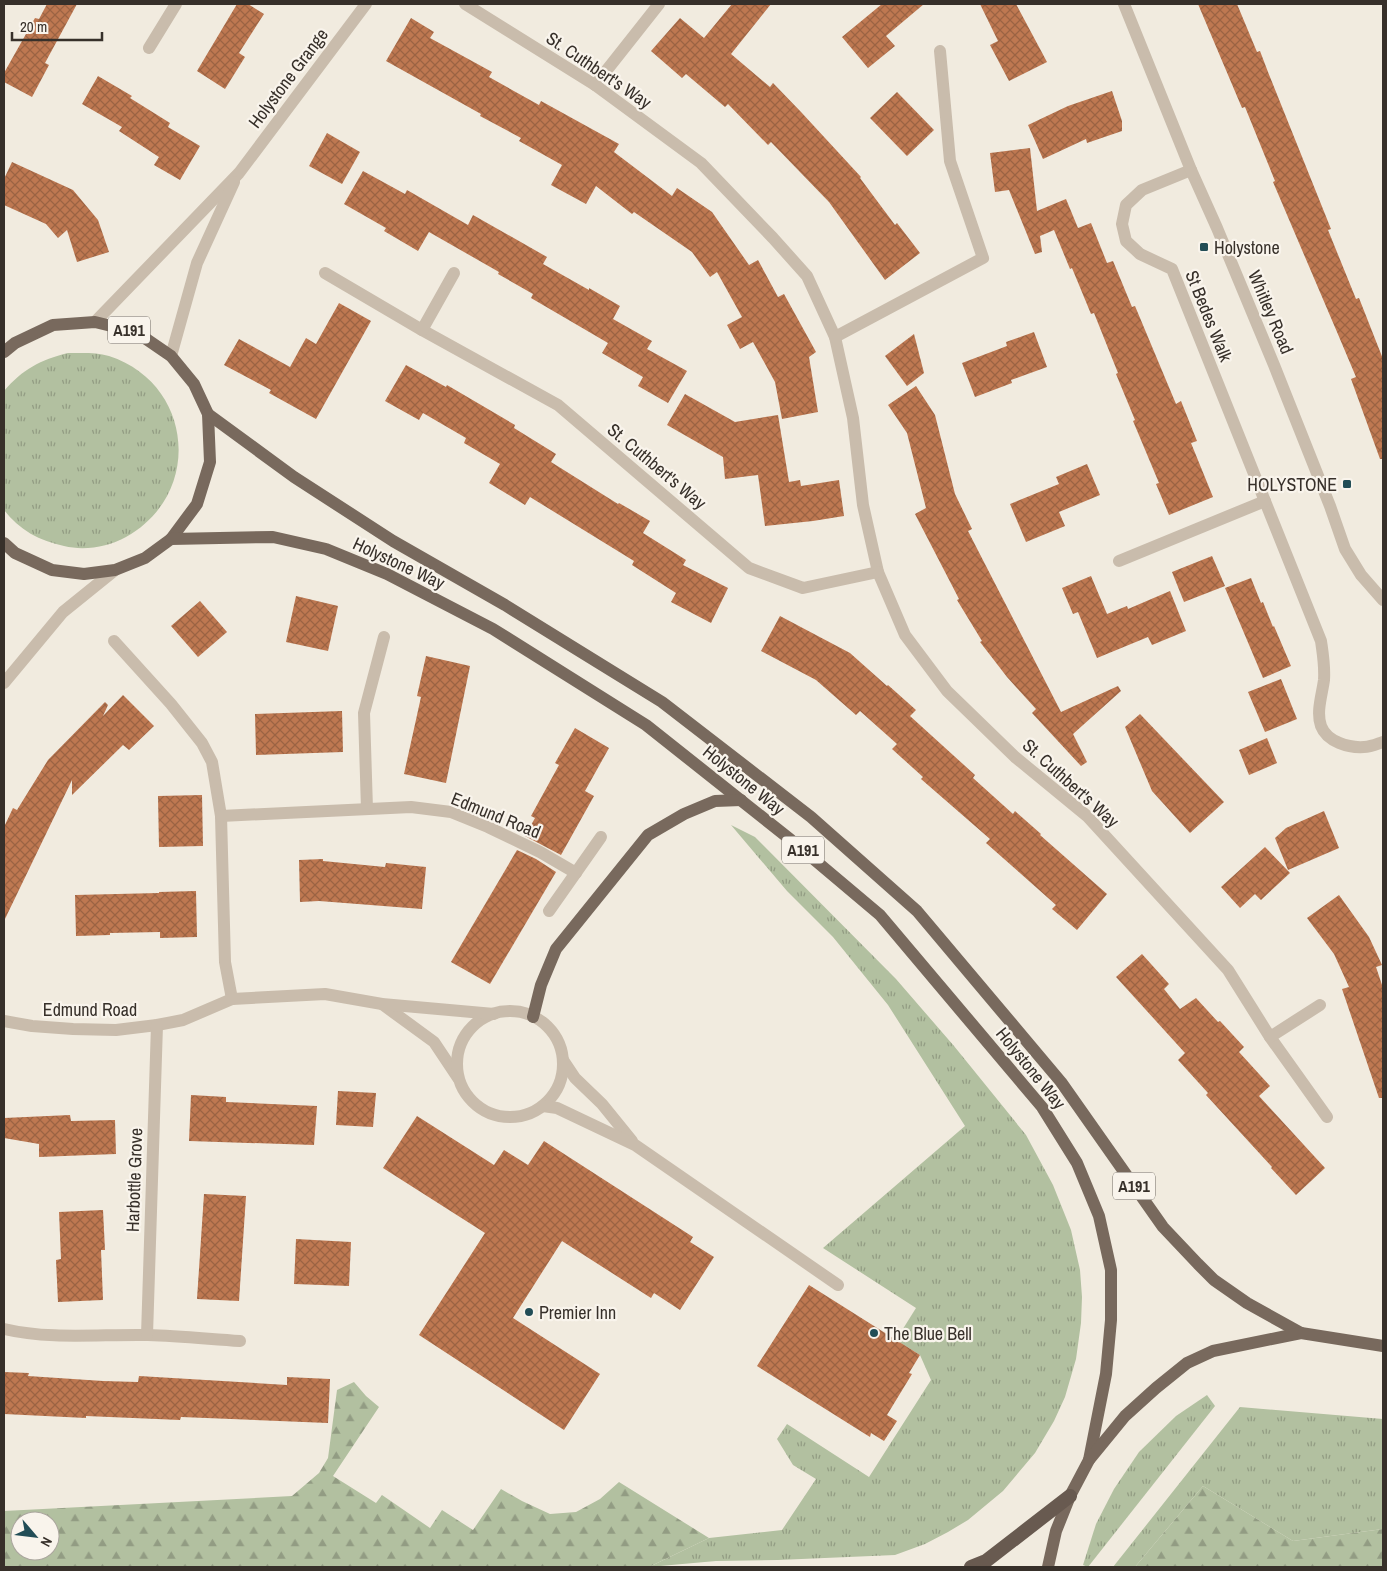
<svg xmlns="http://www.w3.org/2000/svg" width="1387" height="1571" viewBox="0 0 1387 1571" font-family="'Archivo Narrow',sans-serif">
<defs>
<pattern id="grass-tufts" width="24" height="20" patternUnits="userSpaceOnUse" patternTransform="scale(1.25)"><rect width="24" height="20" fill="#b2c0a0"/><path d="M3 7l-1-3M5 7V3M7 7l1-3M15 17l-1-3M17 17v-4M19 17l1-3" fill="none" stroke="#929c83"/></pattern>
<pattern id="forest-firs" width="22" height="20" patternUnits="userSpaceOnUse" patternTransform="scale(1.25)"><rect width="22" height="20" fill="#b2c0a0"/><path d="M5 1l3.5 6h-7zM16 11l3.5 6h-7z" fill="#929c83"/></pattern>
<pattern id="building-cross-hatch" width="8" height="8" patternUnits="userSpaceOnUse" patternTransform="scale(1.25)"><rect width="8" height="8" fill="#be7851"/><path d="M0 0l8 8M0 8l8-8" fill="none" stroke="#9b6343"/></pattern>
</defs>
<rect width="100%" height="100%" fill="#f1ebdf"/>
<g fill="url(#grass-tufts)">
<path d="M68,353C82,353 96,352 109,356C194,384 203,494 126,537C108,547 84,551 64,546C40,541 19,530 4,510V391C23,369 40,360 68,353Z"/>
<path d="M731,825L755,837L896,979L954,1046L1026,1135L1053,1185L1071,1230L1080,1270L1082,1297L1081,1323L1076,1359L1065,1397L1054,1421L1035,1453L1003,1491L968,1520L948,1532L925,1544L895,1555L778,1560L716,1561L649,1567L709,1538L782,1530L816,1479L793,1465L777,1439L787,1424L869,1477L931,1380L920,1355L896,1340L916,1308L823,1248L965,1126L888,1005L833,937L787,891Z"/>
<path d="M1207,1395L1215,1406L1088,1567L1083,1565L1096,1524L1114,1489L1139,1452L1176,1416Z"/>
<path d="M1240,1407L1383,1419V1529L1293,1541L1203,1486L1135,1567H1113Z"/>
</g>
<g fill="url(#forest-firs)" fill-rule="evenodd">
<path d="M354,1382L366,1396L379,1407L333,1476L376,1503L382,1495L430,1528L442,1510L473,1530L501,1489L522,1501L550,1514L576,1512L600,1499L619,1482L709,1538L649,1567H4V1511L292,1496L319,1473L328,1458L337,1390ZM20,1521H50V1551H20Z"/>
<path d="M1203,1486L1293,1541L1383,1529V1567H1135Z"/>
</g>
<g fill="url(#building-cross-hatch)">
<path d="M47,4H77L45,63L49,65L32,97L4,82V73L35,18L39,19Z"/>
<path d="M237,4H248L264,14L239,53L245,57L225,89L197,71Z"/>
<path d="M732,4H771L731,54L770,87L773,83L801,112L861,177L860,178L895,225L897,223L920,253L885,280L829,202L771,142L768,145L728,104L725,107L686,74L682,78L651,51L680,18L704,38Z"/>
<path d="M882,4H924L886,36L895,46L868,68L842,37Z"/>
<path d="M980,4H1016L1047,62L1009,81L990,45L998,41Z"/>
<path d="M1198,4H1237L1257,52L1260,51L1268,72L1331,229L1328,230L1341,262L1356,299L1359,298L1383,359V459H1380L1351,379L1356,377L1337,332L1273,182L1275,181L1245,107L1242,108Z"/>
<path d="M411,18L434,32L430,38L492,72L489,77L539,105L541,101L619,144L614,152L672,196L677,188L712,212L749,265L758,260L778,297L784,294L816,352L809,357L818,412L782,419L775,382L753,342L740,349L727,325L742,317L717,272L710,277L692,252L634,212L632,214L596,186L586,204L551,185L562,165L519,141L521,138L480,116L481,114L386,61Z"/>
<path d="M98,76L132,96L130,98L170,123L168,127L200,146L180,180L154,165L159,157L119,131L122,127L82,104Z"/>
<path d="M1112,91L1122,121V131L1087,143L1086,139L1043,159L1028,125L1068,106Z"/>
<path d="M897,92L934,130L907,156L870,118Z"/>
<path d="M327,133L360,152L342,184L309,166Z"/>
<path d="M1030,148L1037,211L1066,199L1078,228L1091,223L1107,263L1113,261L1132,307L1135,306L1176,404L1181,401L1197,441L1191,443L1213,497L1169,515L1156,484L1159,483L1133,421L1135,420L1116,374L1118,373L1094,313L1091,314L1072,268L1070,269L1054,230L1040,236L1042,252L1035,254L1009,190L995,192L990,153Z"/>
<path d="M12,162L73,190L98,220L109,252L77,262L67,230L58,238L46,224L4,205V179Z"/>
<path d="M363,171L405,194L407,190L468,225L473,215L547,257L543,264L589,290V288L620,306L613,319L652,341L647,349L687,371L668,403L638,386L643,377L602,353L608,343L531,298L533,294L498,274L499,272L429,232L418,251L384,231L386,228L344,204Z"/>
<path d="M339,303L371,321L316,419L269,393L271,390L224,365L239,339L290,367L306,338L316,344Z"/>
<path d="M1034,332L1047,367L1011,380L1012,383L975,397L962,363L1007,346L1006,342Z"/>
<path d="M914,334L924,373L907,386L885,356Z"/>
<path d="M406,365L446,387L447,385L515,425L514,428L556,454L551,462L618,504L619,503L650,521L643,533L686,560L683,565L728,588L711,623L671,602L676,593L632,565L634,561L530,497L525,505L489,483L500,464L464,443L466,438L423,413L419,420L385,401Z"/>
<path d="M916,386L935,415L955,494L972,529L968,531L1061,712L1118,686L1121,691L1073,734L1087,762L1081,766L1032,713L1036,709L1007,677L980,642L982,641L957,600L959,599L915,514L926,508L907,433L888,405Z"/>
<path d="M685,394L735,422L778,415L789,482L800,480L801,486L839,480L844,516L813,521L765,526L758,475L725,479L723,457L667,425Z"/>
<path d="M1087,464L1100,495L1059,512L1065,526L1026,542L1010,504L1059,484L1056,477Z"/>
<path d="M1212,556L1225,586L1184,602L1172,572Z"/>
<path d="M1091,576L1107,614L1127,606L1128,609L1170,591L1186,631L1152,645L1148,637L1097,658L1078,612L1073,614L1062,588Z"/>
<path d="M1251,578L1261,603L1263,602L1273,627L1274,626L1291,666L1263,678L1225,588Z"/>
<path d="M296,596L338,606L328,651L286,642Z"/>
<path d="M200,601L227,632L198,657L171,626Z"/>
<path d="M780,616L850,653L887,686L888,685L916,710L910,716L975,775L973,778L1013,814L1015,811L1041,834L1040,835L1107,894L1077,930L1052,909L1056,905L986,843L990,839L921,779L923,777L892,749L897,744L860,711L856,715L816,680L761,651Z"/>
<path d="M426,656L470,666L446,783L404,774L421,697L417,696Z"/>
<path d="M1281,679L1297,719L1265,732L1248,692Z"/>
<path d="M123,695L154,726L129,750L123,745L72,795V780L4,921V827L13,808L17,810L48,760L105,702L108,705L103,716Z"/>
<path d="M342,711L343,752L256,755L255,714Z"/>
<path d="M1140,714L1224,802L1190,833L1152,791L1125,727Z"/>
<path d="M575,728L609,748L585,791L594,796L561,855L525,836L535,818L531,816L559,765L555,763Z"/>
<path d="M1267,738L1277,763L1249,775L1239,750Z"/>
<path d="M202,795L203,846L159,847L158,796Z"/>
<path d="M1324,811L1339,848L1288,870L1275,838L1286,828Z"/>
<path d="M1265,847L1290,873L1261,900L1255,894L1240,908L1221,887Z"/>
<path d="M517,850L536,859L556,872L490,984L451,962Z"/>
<path d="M323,859V861L385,867L386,863L426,867L422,909L319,901L300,902L299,860Z"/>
<path d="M196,891L197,937L160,938V932L110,933V935L76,936L75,895L159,893V892Z"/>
<path d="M1339,895L1369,937L1382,965L1376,967L1383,988V1098H1379L1342,989L1349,987L1334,954L1307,918Z"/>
<path d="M1142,954L1169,984L1164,989L1180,1009L1196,998L1218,1022L1220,1021L1244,1047L1239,1052L1270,1086L1259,1096L1325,1168L1296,1195L1271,1168L1272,1167L1206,1095L1208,1093L1178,1060L1185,1053L1116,977Z"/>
<path d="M338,1091L376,1093L373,1127L336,1125Z"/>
<path d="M191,1095L226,1097V1102L317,1106L314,1145L189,1141Z"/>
<path d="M70,1115L71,1121L115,1120L116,1154L39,1157V1144L4,1138V1118Z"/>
<path d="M417,1116L494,1165L504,1150L528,1165L544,1141L693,1237L690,1242L714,1257L680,1310L654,1293L651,1298L562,1241L513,1318L600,1374L564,1430L419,1335L485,1233L383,1168Z"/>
<path d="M204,1194L246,1196L239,1301L197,1299Z"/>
<path d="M103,1210L105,1250H101L103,1300L58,1302L56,1260L61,1259L59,1212Z"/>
<path d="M296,1239L351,1242L349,1286L294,1284Z"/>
<path d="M809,1285L920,1355L909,1373L912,1374L887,1415L897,1421L884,1441L871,1433L870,1437L757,1366Z"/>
<path d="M4,1372L29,1373L28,1376L103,1381L138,1382L139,1376L287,1385V1377L330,1379L328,1423L181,1417L180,1420L86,1416V1418L4,1414Z"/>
</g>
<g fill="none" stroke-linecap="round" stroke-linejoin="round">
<g stroke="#c9bcac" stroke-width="12">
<path d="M465,4L595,85L701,163L773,238L807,276L835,337L853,418L863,505L878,572L905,635L947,691L1015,757L1087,816L1228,970L1270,1037L1327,1117"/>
<path d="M149,48L176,4"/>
<path d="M595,85L659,4"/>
<path d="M1191,170L1142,190L1126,205L1122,224L1126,241L1140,254L1172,269L1321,641C1323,655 1325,666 1324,680C1322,695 1316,712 1321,726C1327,742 1349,748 1364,747C1371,747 1377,744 1383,742"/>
<path d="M325,273L422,330L558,405L749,568L803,588L878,572"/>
<path d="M95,322L239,173L366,4"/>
<path d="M422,330L454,273"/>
<path d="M835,337L983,258L950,161L940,51"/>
<path d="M171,356L197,263L234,182"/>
<path d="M1119,561L1265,501"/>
<path d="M114,641L171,704L202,743L212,762L221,816L225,962L232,999"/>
<path d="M4,683L63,612L115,570"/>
<path d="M367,809L364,713L384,637"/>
<path d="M221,816L411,807L451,812L488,827L540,852L576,873"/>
<path d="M549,911L601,837"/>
<path d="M382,1004L434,1042L458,1078"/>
<circle cx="510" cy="1064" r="53"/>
<path d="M4,1021L32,1026L73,1029L116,1030L157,1025L183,1020L232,999L325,994L382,1004L494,1014"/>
<path d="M1270,1037L1320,1005"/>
<path d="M563,1060L575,1078L602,1104L632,1141"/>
<path d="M543,1106L557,1108L635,1145L838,1285"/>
<path d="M4,1329C51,1340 100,1334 148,1335C179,1336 209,1339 240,1341"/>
<path d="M147,1335L157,1025"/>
</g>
<path stroke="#c9bcac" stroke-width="12" d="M1124,4L1191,170L1217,228L1274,365L1330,506L1345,549L1361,575L1383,600"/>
<g stroke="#78695d" stroke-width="12">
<path d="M4,352L15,343L53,325L95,322L136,332L171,356L194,384L208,414L210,462L197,504L171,539L145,558L115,570L84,574L52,570L15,553L4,543"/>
<path d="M208,414L294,477L393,541L505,605L662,702L811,817L917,911L1061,1082L1163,1227L1198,1264L1214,1280L1247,1303L1301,1333"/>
<path d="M171,539L273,537L326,549L387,574L493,629L646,725L791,840L880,915L1042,1107L1077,1163L1099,1216L1111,1270V1320L1106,1374L1089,1460"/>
<path d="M533,1017L541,985L556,949L648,835L684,814L715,801L741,800"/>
<path d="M1048,1567L1056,1531L1070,1496L1089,1460L1125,1416L1156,1388L1187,1363L1213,1351L1301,1333L1383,1346"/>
</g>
<path stroke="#685a50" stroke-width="14" d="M971,1567L986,1561L1070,1496"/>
</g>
<g fill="#224d56" stroke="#f9f4ec" stroke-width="2">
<rect x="1199" y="242" width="10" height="10" rx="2.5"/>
<rect x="1342" y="479" width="10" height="10" rx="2.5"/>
<circle cx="529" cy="1312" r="5"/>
<circle cx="874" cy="1333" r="5"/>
</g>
<g text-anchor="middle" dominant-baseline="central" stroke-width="4.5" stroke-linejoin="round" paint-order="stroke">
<g fill="#f9f4ec" stroke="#716b64" stroke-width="1">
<rect x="108" y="316.5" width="42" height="27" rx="4"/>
<rect x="782" y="836.5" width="42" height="27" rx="4"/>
<rect x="1113" y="1172.5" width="42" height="27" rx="4"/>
</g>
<g font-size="16" font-weight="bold" fill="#37302a">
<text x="129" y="330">A191</text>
<text x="803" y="850">A191</text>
<text x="1134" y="1186">A191</text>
</g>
<g font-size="18" fill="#37302a" stroke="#f9f4ec">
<text transform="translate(599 70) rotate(34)">St. Cuthbert's Way</text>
<text transform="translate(288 78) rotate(-53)">Holystone Grange</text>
<text transform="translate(1271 312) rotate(67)">Whitley Road</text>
<text transform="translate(1209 316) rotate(68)">St Bedes Walk</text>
<text transform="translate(657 466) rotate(40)">St. Cuthbert's Way</text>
<text transform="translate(399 563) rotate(25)">Holystone Way</text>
<text transform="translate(744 780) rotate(39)">Holystone Way</text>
<text transform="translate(1071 783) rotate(42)">St. Cuthbert's Way</text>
<text transform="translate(496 815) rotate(22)">Edmund Road</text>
<text x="90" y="1009">Edmund Road</text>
<text transform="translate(1031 1068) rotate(51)">Holystone Way</text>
<text transform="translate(134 1180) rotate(-88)">Harbottle Grove</text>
</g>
<g font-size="18" fill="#37302a" stroke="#f9f4ec" text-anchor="start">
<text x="1214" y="247">Holystone</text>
<text x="1337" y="484" text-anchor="end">HOLYSTONE</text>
<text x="539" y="1312">Premier Inn</text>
<text x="884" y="1333">The Blue Bell</text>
</g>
</g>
<rect width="1387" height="1571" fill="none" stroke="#37302a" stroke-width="10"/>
<g transform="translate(35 1536) rotate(118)"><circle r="24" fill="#f9f4ec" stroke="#aba69e"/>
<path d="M0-4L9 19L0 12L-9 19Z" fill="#224d56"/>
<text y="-8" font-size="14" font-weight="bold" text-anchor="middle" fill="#37302a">N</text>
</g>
<path d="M12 32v8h90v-8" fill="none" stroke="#37302a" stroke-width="2.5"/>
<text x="20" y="32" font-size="15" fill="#37302a" stroke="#f9f4ec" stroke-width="4" paint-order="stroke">20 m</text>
</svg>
